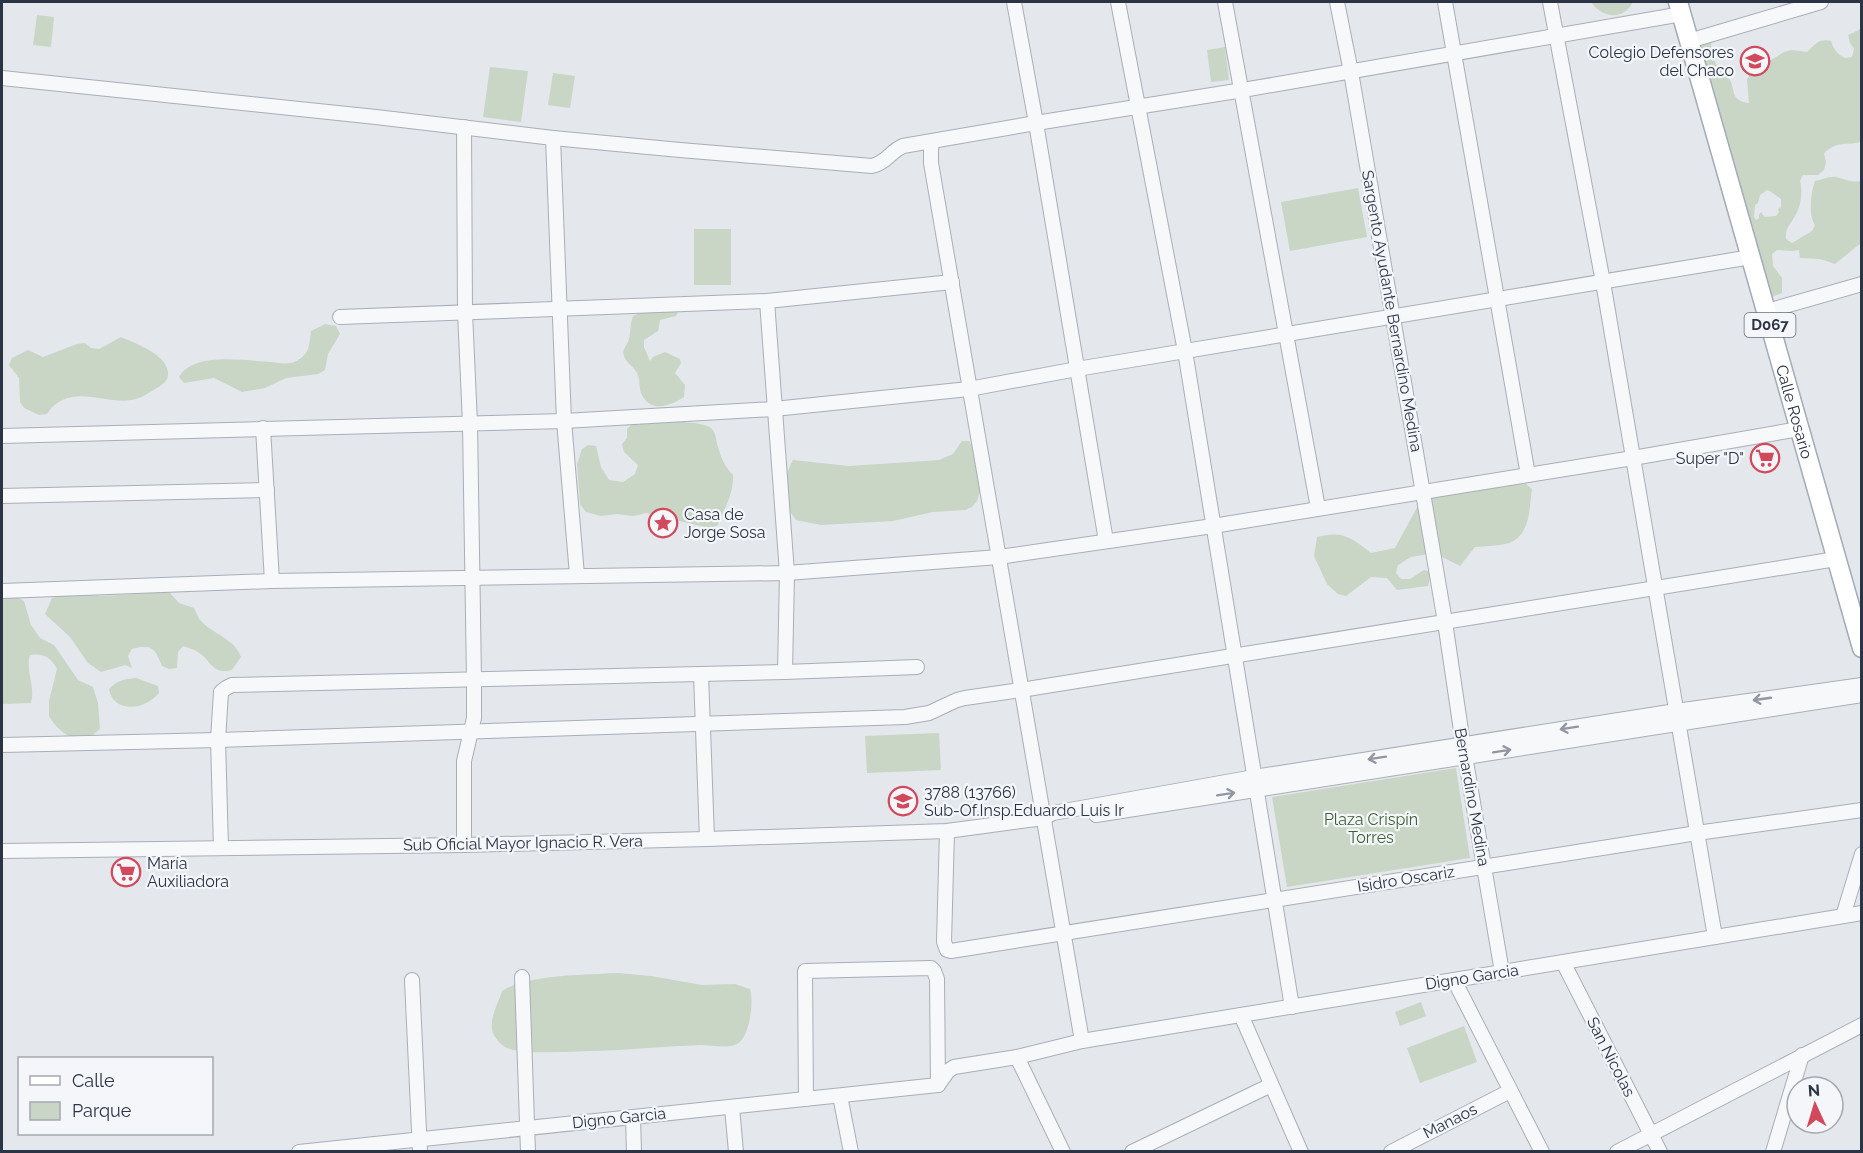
<svg xmlns="http://www.w3.org/2000/svg" width="1863" height="1153" viewBox="0 0 1863 1153" font-family="Raleway,sans-serif">
<rect width="100%" height="100%" fill="#e4e7ec"/>
<g fill="#c9d6c5" fill-rule="evenodd">
<path d="M1591,2H1633C1623,21 1602,18 1591,2Z"/>
<path d="M37,15L54,17L51,47L33,45Z"/>
<path d="M1861,29V138L1860,142C1845,146 1839,140 1824,153L1826,162L1824,170L1818,175H1803L1800,181C1803,192 1801,206 1795,216C1790,225 1785,228 1786,239L1792,243L1812,231L1815,225C1808,215 1811,192 1815,181C1822,180 1829,176 1836,177C1846,179 1851,183 1861,181V243L1835,264L1820,259L1800,258L1799,250L1792,251L1777,250L1772,254L1773,266L1782,278V293L1767,299L1703,63L1700,33L1711,39C1711,48 1713,63 1720,70C1722,72 1725,73 1727,76C1737,86 1728,101 1749,103L1747,80L1750,73L1784,52L1792,50L1807,52C1815,44 1819,38 1831,41C1834,50 1837,54 1845,58L1852,57L1854,49L1850,43L1848,35ZM1767,190L1770,191L1781,199V207L1778,209L1779,212L1776,216L1765,217L1762,214V212L1759,214V218L1756,220L1754,217L1755,205L1758,203L1760,195Z"/>
<path d="M1225,47L1229,80L1211,82L1207,50Z"/>
<path d="M490,67L528,71L521,122L483,117Z"/>
<path d="M553,73L575,76L570,108L548,105Z"/>
<path d="M1358,188L1367,237L1290,251L1281,202Z"/>
<rect x="694" y="229" width="37" height="56"/>
<path d="M672,309L678,313L676,316L660,320L658,331L644,340V347L650,361L653,357L665,352L680,359L681,363L675,373L685,385L684,397C670,406 650,414 641,393C639,387 640,380 638,375C635,367 626,363 624,356C621,350 628,344 629,339C631,330 630,324 633,316L644,311Z"/>
<path d="M325,324L336,326L340,334L328,354L325,370L318,374L286,378L265,388L242,392L214,378L184,383L179,377C194,351 246,361 272,362C277,363 285,364 290,363C295,363 303,357 306,353C310,347 310,338 311,331Z"/>
<path d="M121,337C135,343 166,354 168,372C169,381 162,385 155,389C150,392 144,396 139,398C115,407 89,390 65,399C57,402 51,407 47,414L39,415L24,408L20,402L19,378L9,365L12,358L28,350L43,357L77,344L85,343L91,348L99,349Z"/>
<path d="M652,422C665,422 703,420 712,429C716,433 716,441 718,447C721,458 725,467 733,475C734,493 724,510 717,526L709,528L646,513L633,516L617,514L601,516L586,512L580,504L577,464L582,449L588,445L596,446L601,467L609,480L623,482L635,474L638,465L624,452L622,444L627,438V429L633,423Z"/>
<path d="M962,441H969L982,462L984,478L977,501L972,507L965,510L933,512L893,521L821,525L796,520C793,516 790,512 788,507C782,495 786,471 793,460L849,466L939,460L953,454Z"/>
<path d="M1526,484L1532,489C1529,508 1531,535 1509,543C1499,546 1486,546 1475,547L1460,566L1434,553L1411,557L1398,565L1396,573L1401,579H1410L1424,570L1431,572L1428,586L1397,590L1387,578L1371,577L1346,596L1338,594L1327,584L1314,556L1317,537C1343,530 1352,538 1371,553L1395,548L1420,502L1429,497L1473,487Z"/>
<path d="M169,592L179,603L194,608C196,612 198,618 201,621C214,635 234,638 241,657L232,670C212,675 212,661 198,652C194,649 188,648 183,646L178,652L177,668L169,669L162,666C155,649 152,643 132,649L128,656L132,668L125,665L101,672L88,663L70,637L45,614L52,598L66,593L101,596Z"/>
<path d="M2,595L16,596L24,601L31,625L40,638L54,645L78,680L93,687L98,703L100,729C96,732 92,736 87,738C71,743 56,728 49,716V701L57,669C51,657 43,653 30,655C25,671 36,687 31,703L2,704Z"/>
<path d="M136,678L158,686L159,693C156,696 152,700 148,702C133,711 112,708 109,689C117,680 125,679 136,678Z"/>
<path d="M939,733L941,770L867,773L865,736Z"/>
<path d="M1456,768L1470,858L1287,887L1272,797Z"/>
<path d="M618,973L651,976L702,985L735,984L750,989C754,1002 750,1037 737,1044C727,1049 712,1045 701,1045C666,1046 631,1050 596,1051C572,1051 533,1055 510,1049C505,1048 498,1042 496,1038C485,1024 498,1005 502,991C529,974 586,975 618,973Z"/>
<path d="M1421,1002L1426,1016L1400,1026L1395,1012Z"/>
<path d="M1464,1026L1477,1062L1420,1083L1407,1048Z"/>
</g>
<g fill="none" stroke-linecap="round" stroke-linejoin="round">
<g stroke="#a9aeb7" stroke-width="16">
<g id="minor">
<path d="M1014,2L1036,123L1106,541"/>
<path d="M1118,2L1185,351L1292,1007"/>
<path d="M1225,2L1318,508"/>
<path d="M1337,2L1351,72L1445,622L1463,744L1502,972"/>
<path d="M1445,2L1528,475"/>
<path d="M1550,2L1603,282L1715,937"/>
<path d="M1689,41L1821,2"/>
<path d="M2,78L376,117L553,138L680,150L872,166C886,163 891,151 903,146L1036,123L1243,90L1682,14"/>
<path d="M553,138L564,421L577,575"/>
<path d="M932,142L931,150V163L1082,1041"/>
<path d="M767,301L787,573L785,672"/>
<path d="M1767,311L1862,284"/>
<path d="M340,317L767,301L952,282"/>
<path d="M263,428L272,581"/>
<path d="M2,436L564,421L774,409L969,389L1077,369L1751,257"/>
<path d="M2,496L267,490"/>
<path d="M2,591L272,581L787,573L999,557L1213,526L1633,458L1799,429"/>
<path d="M701,674L707,839"/>
<path d="M2,745L218,740L905,717L929,713L957,700L965,698L1021,690L1836,559"/>
<path d="M1096,815L1862,695"/>
<path d="M947,831L944,942L947,950L951,951L1697,833L1862,810"/>
<path d="M464,845V761L474,718V680L470,424L465,312L464,127"/>
<path d="M221,848L218,740L221,692L226,688L232,685L785,672L917,667"/>
<path d="M2,851L464,845L707,839L947,831L1044,818L1053,813L1254,777L1676,711L1862,685"/>
<path d="M1843,916L1862,854"/>
<path d="M1563,962L1660,1152"/>
<path d="M522,977L528,1152"/>
<path d="M412,980L420,1152"/>
<path d="M1454,980L1542,1152"/>
<path d="M1241,1015L1301,1152"/>
<path d="M1017,1057L1063,1152"/>
<path d="M938,1085L948,1071L954,1067L1017,1057L1082,1041L1862,913"/>
<path d="M840,1096L851,1152"/>
<path d="M806,1099L805,971L931,968L934,971L937,979L938,1085"/>
<path d="M732,1107L736,1152"/>
<path d="M633,1117L634,1152"/>
<path d="M299,1152L938,1085"/>
<path d="M1132,1152L1271,1085"/>
<path d="M1391,1152L1510,1091"/>
<path d="M1617,1152L1862,1025"/>
<path d="M1773,1152L1802,1055"/>
</g>
</g>
<g stroke="#a3abb8" stroke-width="21">
<g id="major">
<path id="s1" d="M1678,2L1862,648"/>
</g>
</g>
<use href="#minor" stroke="#f7f8fa" stroke-width="14"/>
<use href="#major" stroke="#fff" stroke-width="18"/>
</g>
<defs><path id="oneway-shaft" d="M-6 0H5M1.5-3L5.5 0L1.5 3" fill="none" stroke-width="1.6" stroke-linecap="round" stroke-linejoin="round" transform="scale(1.5)"/></defs>
<g stroke="#9196a0">
<use href="#oneway-shaft" transform="translate(1762 699) rotate(172)"/>
<use href="#oneway-shaft" transform="translate(1569 728) rotate(171)"/>
<use href="#oneway-shaft" transform="translate(1502 751) rotate(-9)"/>
<use href="#oneway-shaft" transform="translate(1377 758) rotate(171)"/>
<use href="#oneway-shaft" transform="translate(1226 794) rotate(-9)"/>
</g>
<defs>
<g id="school-ring" transform="scale(1.5)"><circle r="9.5" fill="#f4f6f9" stroke="#d1495b" stroke-width="1.5"/><path d="M0-5L7-2L0 1L-7-2ZM-4 1L0 2.5L4 1V4Q0 6-4 4Z" fill="#d1495b"/></g>
<g id="supermarket-ring" transform="scale(1.5)"><circle r="9.5" fill="#f4f6f9" stroke="#d1495b" stroke-width="1.5"/><path d="M-6-5.5h2.5l.6 2H6L4.5 2H-2.5L-4.4-4H-6ZM-1.5 3.2a1.3 1.3 0 1 0 .1 0ZM3 3.2a1.3 1.3 0 1 0 .1 0Z" fill="#d1495b"/></g>
<g id="sight-ring" transform="scale(1.5)"><circle r="9.5" fill="#f4f6f9" stroke="#d1495b" stroke-width="1.5"/><path d="M0-6L1.8-2.2L6-1.7L2.9 1.2L3.7 5.4L0 3.3L-3.7 5.4L-2.9 1.2L-6-1.7L-1.8-2.2Z" fill="#d1495b"/></g>
</defs>
<g fill-rule="evenodd">
<use href="#school-ring" x="1755" y="61"/>
<use href="#supermarket-ring" x="1765" y="458"/>
<use href="#sight-ring" x="663" y="523"/>
<use href="#school-ring" x="903" y="801"/>
<use href="#supermarket-ring" x="126" y="872"/>
</g>
<g text-anchor="middle" dominant-baseline="central" stroke-width="4.5" stroke-linejoin="round" paint-order="stroke">
<rect fill="#f4f6f9" stroke="#676e7b" stroke-width="1.5" x="1744.5" y="313" width="51" height="24" rx="4.5"/>
<g font-size="15" font-weight="bold" fill="#2b3445">
<text x="1770" y="325">D067</text>
</g>
<g font-size="16" fill="#2b3445" stroke="#f4f6f9" text-anchor="start">
<text x="1734" y="52" text-anchor="end">Colegio Defensores<tspan x="1734" dy="18">del Chaco</tspan></text>
<text x="1744" y="458" text-anchor="end">Super "D"</text>
<text x="684" y="514">Casa de<tspan x="684" dy="18">Jorge Sosa</tspan></text>
<text x="924" y="792">3788 (13766)<tspan x="924" dy="18">Sub-Of.Insp.Eduardo Luis Ir</tspan></text>
<text x="147" y="863">María<tspan x="147" dy="18">Auxiliadora</tspan></text>
</g>
<g font-size="16" fill="#2b3445" stroke="#f4f6f9">
<text transform="translate(1392 311) rotate(80)">Sargento Ayudante Bernardino Medina</text>
<text stroke="none"><textPath href="#s1" startOffset="426">Calle Rosario</textPath></text>
<text transform="translate(1472 797) rotate(80)">Bernardino Medina</text>
<text transform="translate(523 843) rotate(-1)">Sub Oficial Mayor Ignacio R. Vera</text>
<text transform="translate(1406 879) rotate(-9)">Isidro Oscariz</text>
<text transform="translate(1472 977) rotate(-9)">Digno Garcia</text>
<text transform="translate(1611 1057) rotate(63)">San Nicolas</text>
<text transform="translate(619 1118) rotate(-6)">Digno Garcia</text>
<text transform="translate(1450 1121) rotate(-27)">Manaos</text>
</g>
<g font-size="16" fill="#3f6138" stroke="#f4f6f9">
<text x="1371" y="819">Plaza Crispín<tspan x="1371" dy="18">Torres</tspan></text>
</g>
</g>
<rect width="1863" height="1153" fill="none" stroke="#2b3445" stroke-width="6"/>
<rect x="18" y="1057" width="195" height="78" fill="#f4f6f9" stroke="#a4a8b1" stroke-width="1.5"/>
<rect x="30" y="1076" width="30" height="9" fill="#ffffff" stroke="#a4a8b1" stroke-width="1.5"/>
<text x="72" y="1087" font-size="18" fill="#2b3445">Calle</text>
<rect x="30" y="1102" width="30" height="18" fill="#c9d6c5" stroke="#a4a8b1" stroke-width="1.5"/>
<text x="72" y="1117" font-size="18" fill="#2b3445">Parque</text>
<g transform="translate(1815 1105) rotate(356)"><circle r="28" fill="#f4f6f9" stroke="#a4a8b1" stroke-width="1.5"/>
<path d="M0-4.5L10 22L0 15L-10 22Z" fill="#d1495b"/>
<text y="-9" font-size="16" font-weight="bold" text-anchor="middle" fill="#2b3445">N</text>
</g>
</svg>
